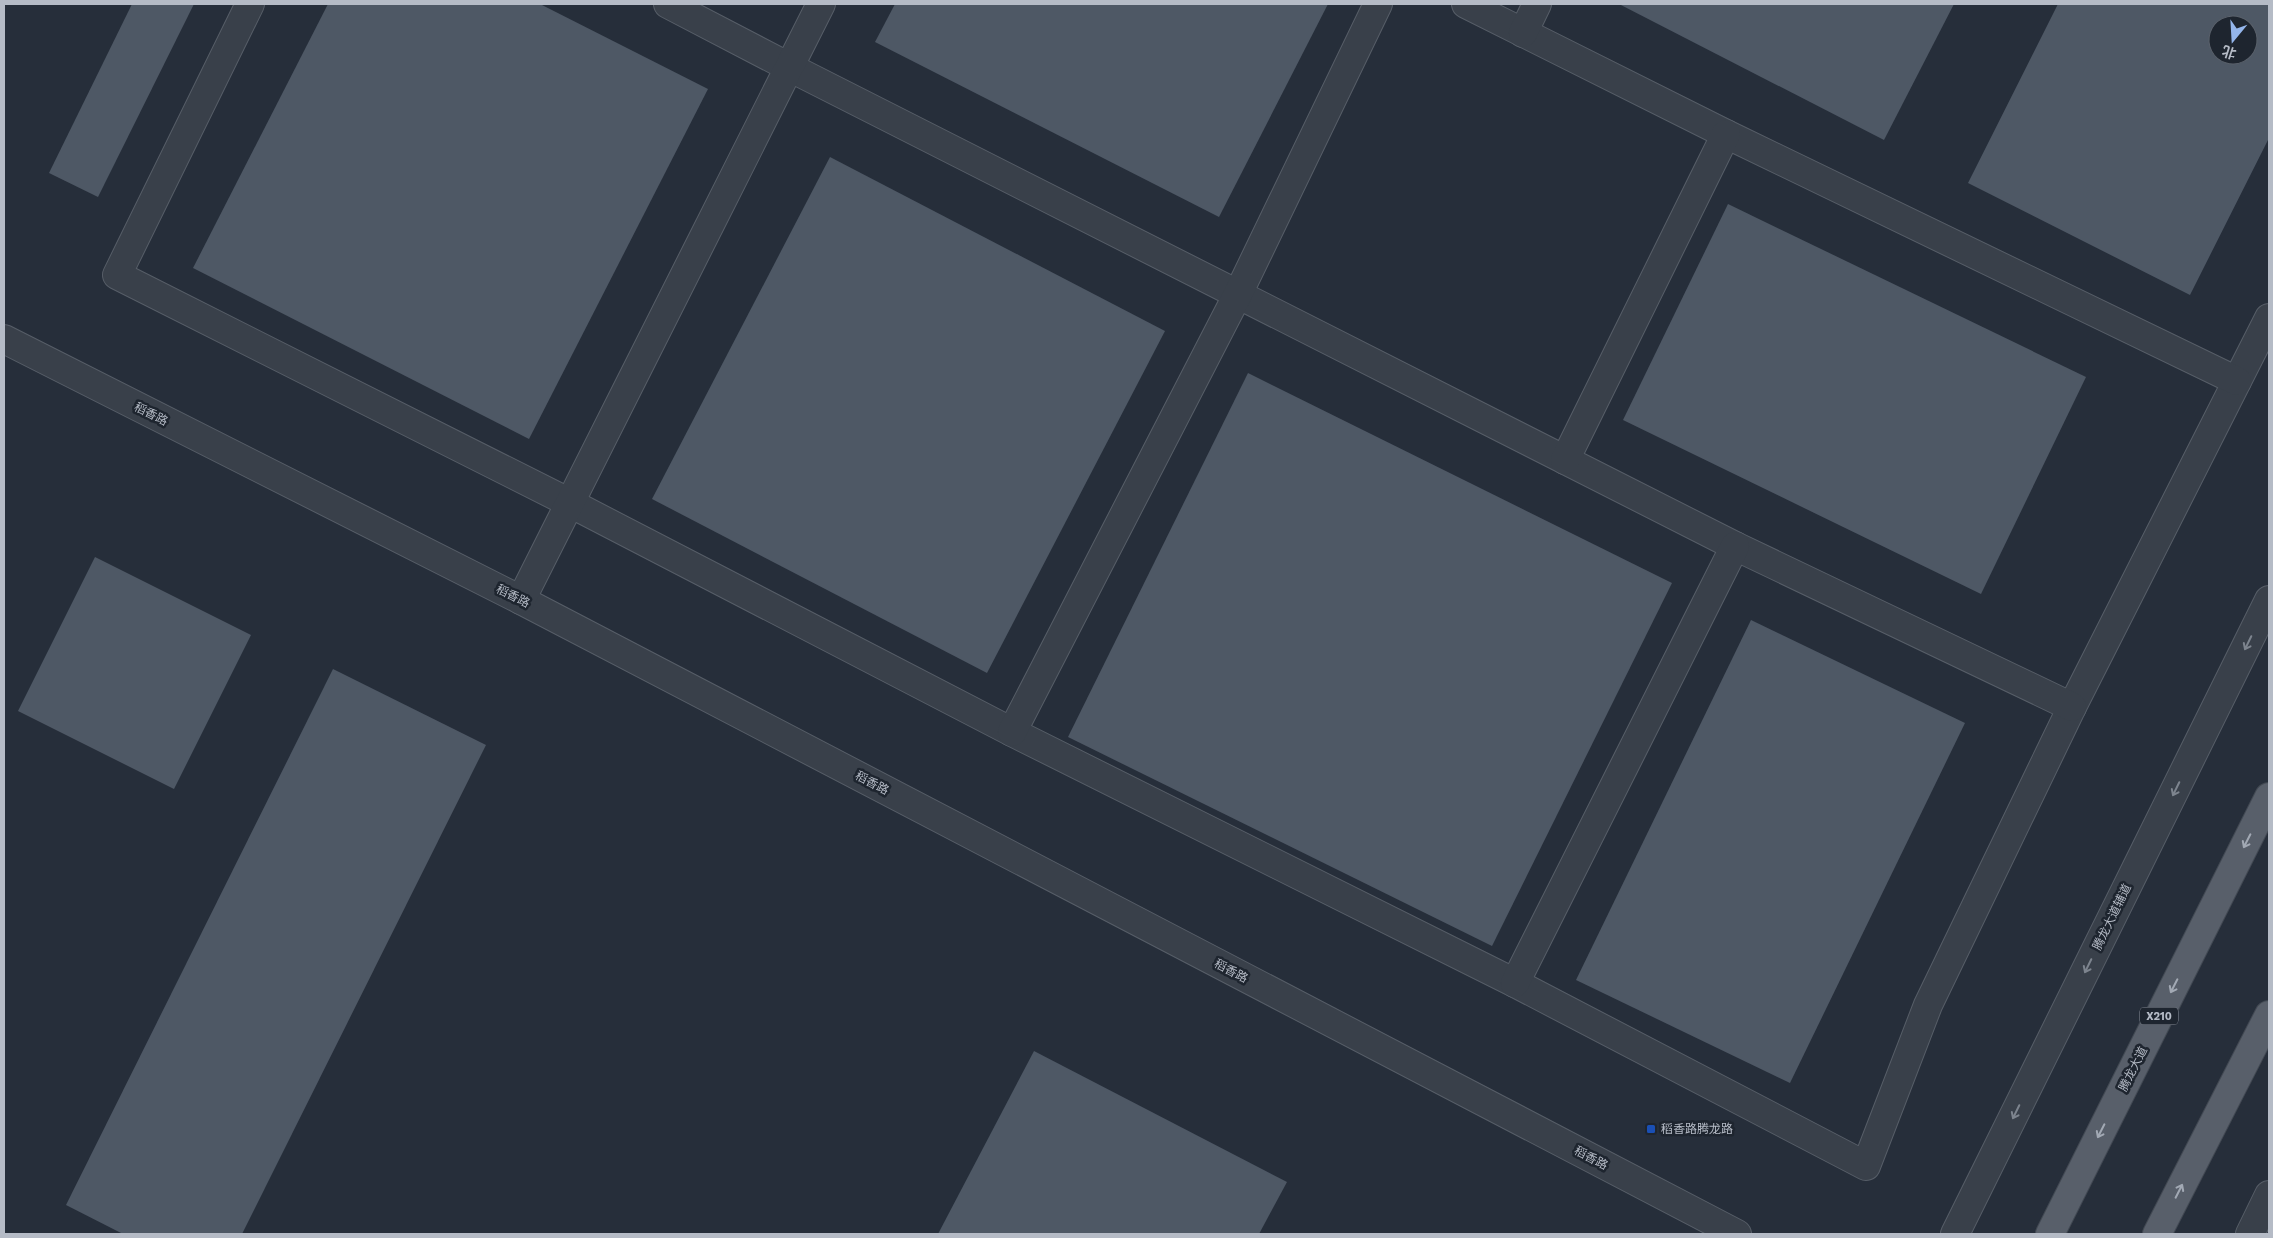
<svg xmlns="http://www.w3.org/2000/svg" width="2273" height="1238" viewBox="0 0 2273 1238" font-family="'Work Sans','Noto Sans SC',sans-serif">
<rect width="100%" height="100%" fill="#262e3a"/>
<g fill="#4e5865" fill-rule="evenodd">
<path d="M132,4H194L98,197L49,173Z"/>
<path d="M328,4H540L708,89L529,439L193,268Z"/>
<path d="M895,4H1328L1219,217L875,42Z"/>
<path d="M1619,4H1954L1884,140Z"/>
<path d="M2058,4H2269V138L2190,295L1968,183ZM2218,25H2248V55H2218Z"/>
<path d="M830,157L1165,331L987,673L652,499Z"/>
<path d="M1728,204L2086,377L1981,594L1623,420Z"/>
<path d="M1248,373L1672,583L1492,946L1068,737Z"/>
<path d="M95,557L251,635L174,789L18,711Z"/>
<path d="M1751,620L1965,723L1790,1083L1576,980Z"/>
<path d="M333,669L486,745L242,1234H123L66,1205Z"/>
<path d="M1034,1051L1287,1182L1259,1234H938Z"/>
</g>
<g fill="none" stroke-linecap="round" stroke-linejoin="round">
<g stroke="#575e68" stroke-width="30">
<g id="minor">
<path d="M250,4L117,275L570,503L1012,732L1515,983L1866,1166L1928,1005L2072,707L2269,318"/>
<path d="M668,4L789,67L1735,546L2072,707"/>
<path d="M1466,4L1726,134L2237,381"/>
<path d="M1523,33L1537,4"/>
<path d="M4,339L521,600L1737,1234"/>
<path d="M1565,460L1726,134"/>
<path d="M521,600L821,4"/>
<path d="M1012,732L1238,294L1378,4"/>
<path d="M1515,983L1735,546"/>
<path d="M1955,1234L2269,600"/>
<path d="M2250,1234L2269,1195"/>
</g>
</g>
<g stroke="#424953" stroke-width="30">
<g id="major">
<path d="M2050,1234L2269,797"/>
<path d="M2157,1234L2269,1015"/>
</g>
</g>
<use href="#minor" stroke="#39404a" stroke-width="28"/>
<use href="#major" stroke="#585f6a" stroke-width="28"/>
</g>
<defs><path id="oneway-shaft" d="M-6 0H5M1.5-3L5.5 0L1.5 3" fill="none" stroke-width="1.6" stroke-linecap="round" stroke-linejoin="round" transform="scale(1.25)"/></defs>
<g stroke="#7d848e">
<use href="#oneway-shaft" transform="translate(2248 643) rotate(116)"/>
<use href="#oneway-shaft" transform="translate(2176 789) rotate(116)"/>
<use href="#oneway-shaft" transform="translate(2088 966) rotate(116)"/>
<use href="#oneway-shaft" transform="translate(2016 1112) rotate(116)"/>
</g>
<g stroke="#a2a9b4">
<use href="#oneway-shaft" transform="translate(2247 841) rotate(117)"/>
<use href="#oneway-shaft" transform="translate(2174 986) rotate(117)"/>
<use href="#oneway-shaft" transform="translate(2101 1131) rotate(117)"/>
<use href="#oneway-shaft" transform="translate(2179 1191) rotate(-63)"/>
</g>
<rect fill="#1a4fb4" stroke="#1e252f" stroke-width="2" x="1646" y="1124" width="10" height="10" rx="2.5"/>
<g text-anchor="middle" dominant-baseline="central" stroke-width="5" stroke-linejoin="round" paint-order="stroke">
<rect fill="#1e252f" stroke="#888e99" stroke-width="1" x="2140" y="1007.5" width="38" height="17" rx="4"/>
<g font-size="11" font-weight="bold" fill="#b5bbc6">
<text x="2159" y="1016">X210</text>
</g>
<g font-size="12" fill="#b5bbc6" stroke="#1e252f">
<text transform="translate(151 414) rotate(27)">稻香路</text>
<text transform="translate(513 596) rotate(27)">稻香路</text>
<text transform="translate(872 783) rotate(28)">稻香路</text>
<text transform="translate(2112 917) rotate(-64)">腾龙大道辅道</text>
<text transform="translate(1231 971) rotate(28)">稻香路</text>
<text transform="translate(2133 1069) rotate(-63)">腾龙大道</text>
<text transform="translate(1591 1158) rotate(28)">稻香路</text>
</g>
<g font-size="12" fill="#b5bbc6" stroke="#1e252f" text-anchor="start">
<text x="1661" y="1129">稻香路腾龙路</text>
</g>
</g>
<rect width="2273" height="1238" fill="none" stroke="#b5bbc6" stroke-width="10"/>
<g transform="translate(2233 40) rotate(198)"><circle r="24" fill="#1e252f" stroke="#5a616b"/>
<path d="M0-4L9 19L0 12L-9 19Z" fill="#94b6ec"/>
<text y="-8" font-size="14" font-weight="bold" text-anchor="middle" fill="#b5bbc6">北</text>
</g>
</svg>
